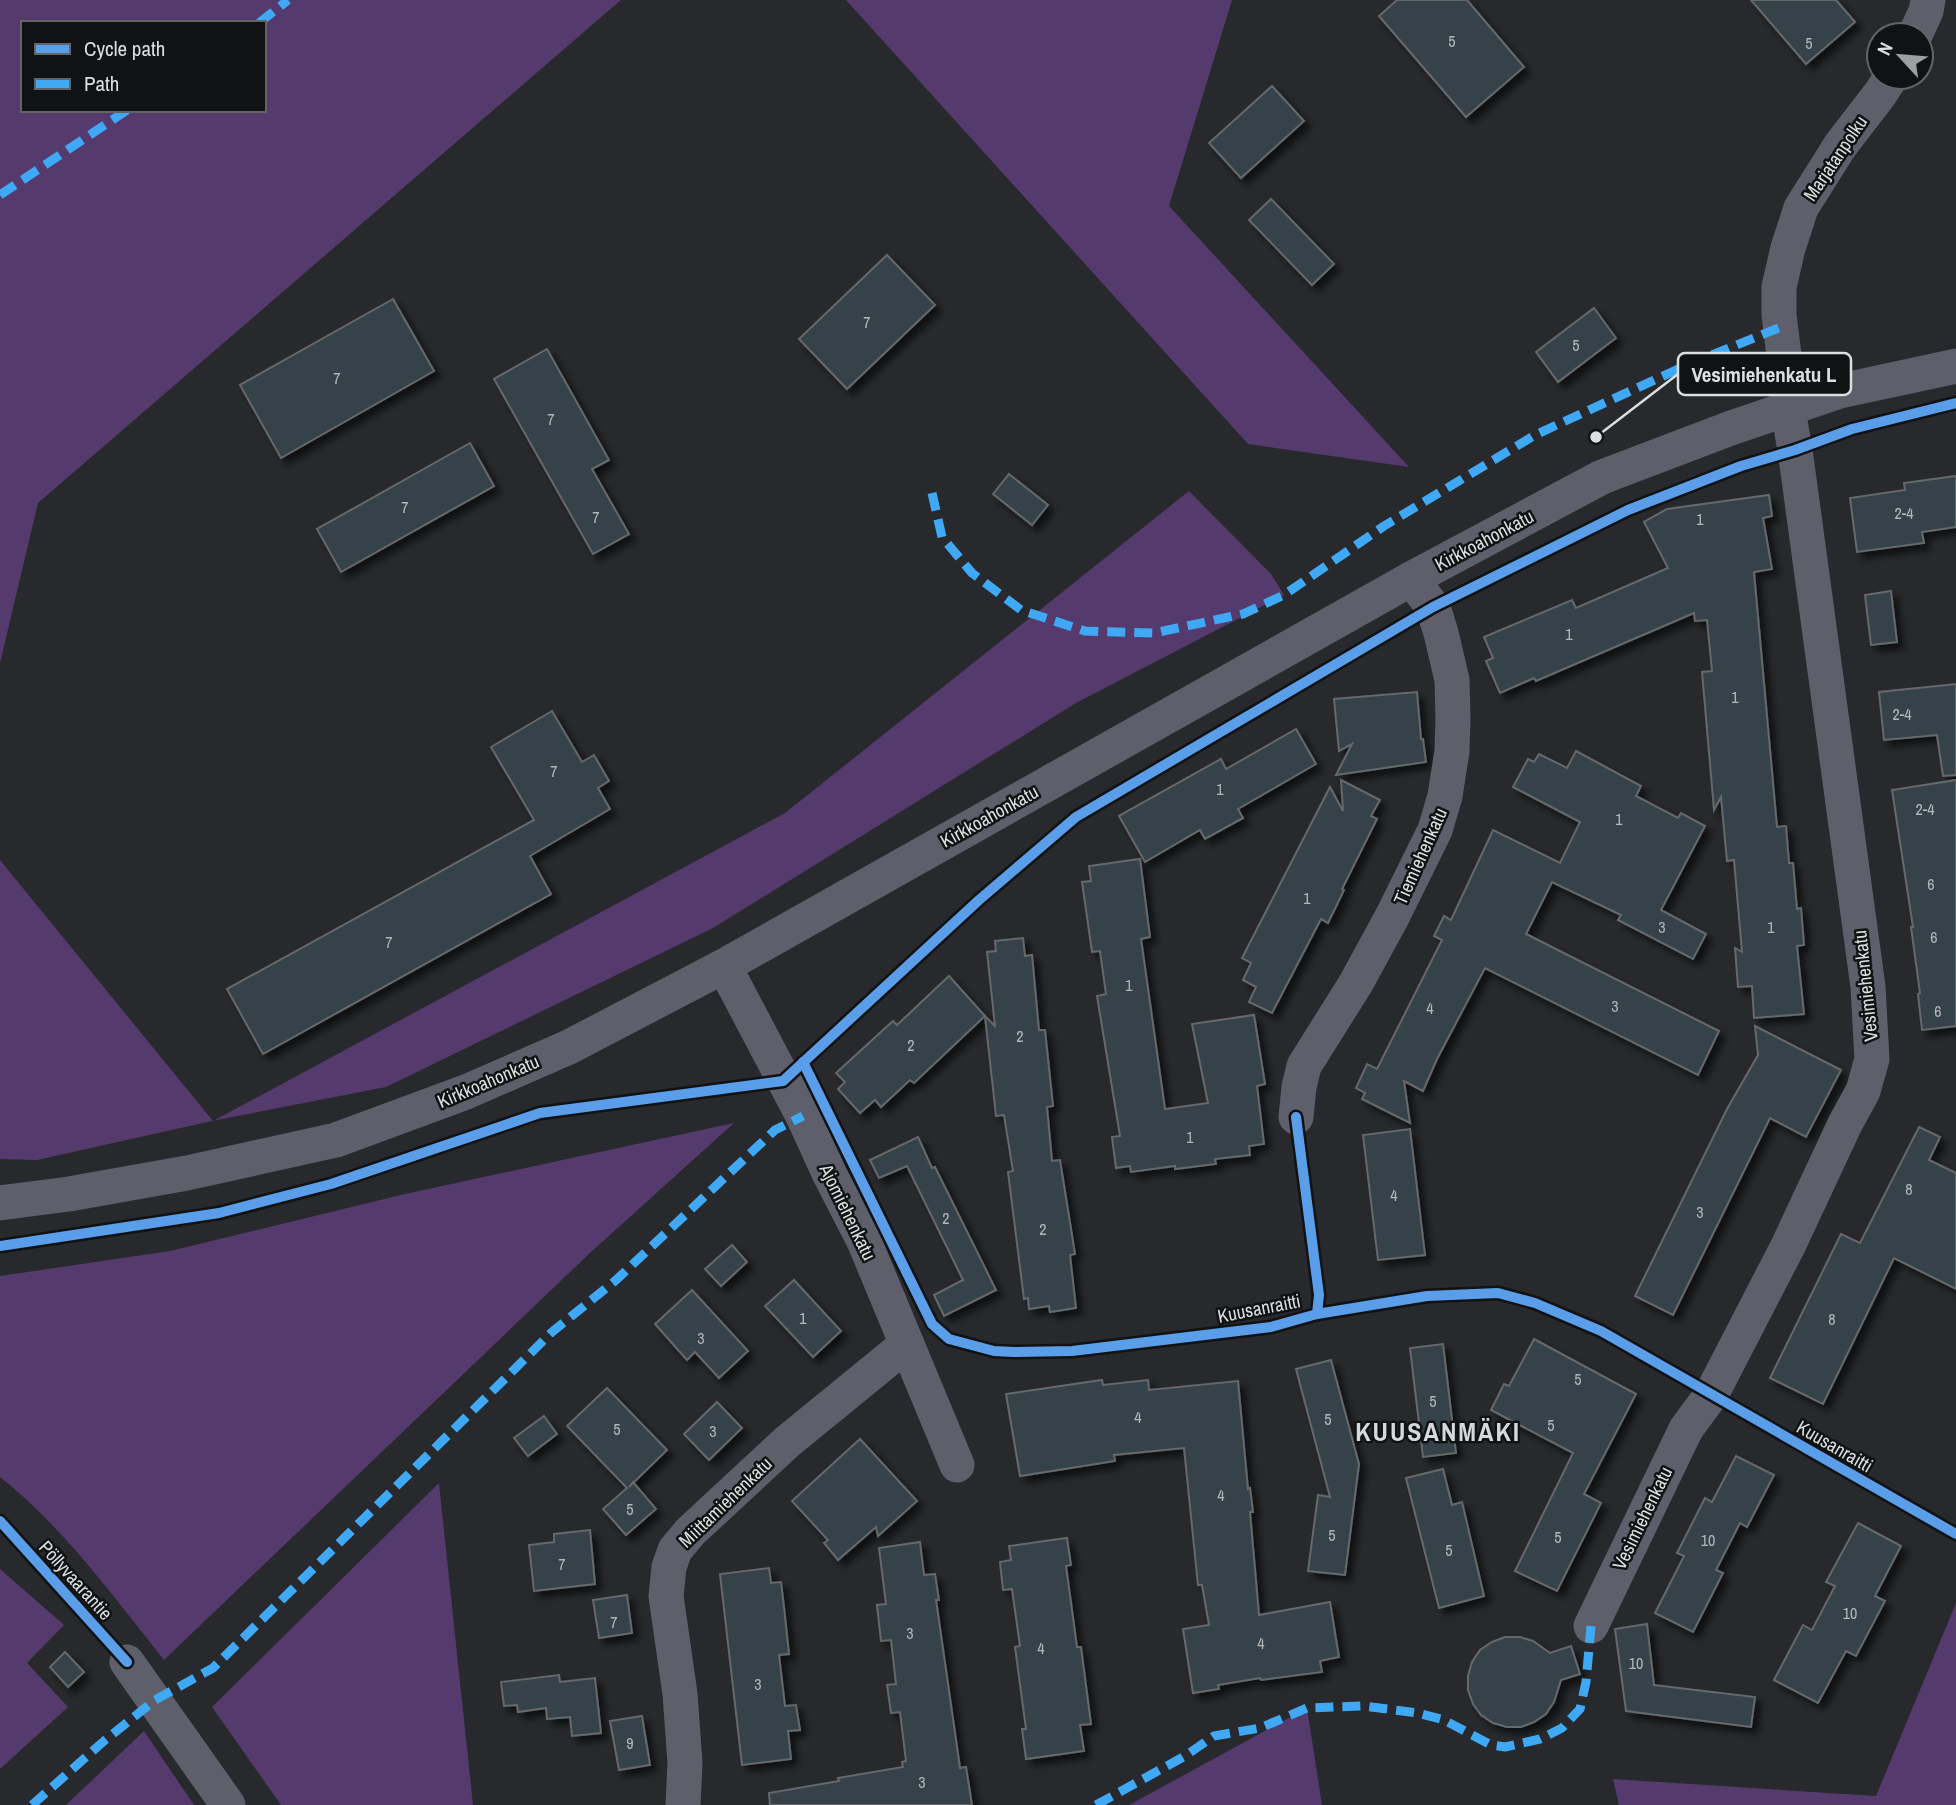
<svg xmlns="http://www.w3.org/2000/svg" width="1956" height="1805" viewBox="0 0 1956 1805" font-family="'Archivo Narrow',sans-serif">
<defs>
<filter id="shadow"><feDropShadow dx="6" dy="6" stdDeviation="3.5" flood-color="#0009"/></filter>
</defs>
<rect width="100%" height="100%" fill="#27292c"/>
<g fill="#553a6e" fill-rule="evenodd">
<path d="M0,0H621L38,503L0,663ZM23,23H264V110H23Z"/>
<path d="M846,0H1232L1169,206L1409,467L1248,444Z"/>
<path d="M1189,491L1271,574L1284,595L1076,703L713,928L386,1087L212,1121L37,1160L0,1159V860L213,1121L785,813Z"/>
<path d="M734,1123L591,1252L164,1660C113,1596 64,1528 0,1477V1276L170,1251L405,1194Z"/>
<path d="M439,1483L473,1805H281L212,1707Z"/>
<path d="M0,1569L64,1625L27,1663L68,1707L0,1769Z"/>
<path d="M1956,1603V1805H1619L1613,1779L1876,1796Z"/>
<path d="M1307,1708L1322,1805H1129Z"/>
<path d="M144,1731L194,1805H66Z"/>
</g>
<g fill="#354349" stroke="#66686a" stroke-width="2" filter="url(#shadow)">
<path d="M1397,0H1467L1524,67L1466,117L1379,16Z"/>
<path d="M1751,0H1836L1855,22L1806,64Z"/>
<path d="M1272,86L1304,121L1241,178L1209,143Z"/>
<path d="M1271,199L1334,264L1312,285L1249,220Z"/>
<path d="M887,255L935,305L847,389L799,339Z"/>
<path d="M393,299L434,371L281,458L240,385Z"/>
<path d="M1594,308L1616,338L1558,382L1536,352Z"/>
<path d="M547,349L609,460L592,469L629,534L593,554L494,379Z"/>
<path d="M470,443L494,486L341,572L317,529Z"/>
<path d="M1009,474L1048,505L1032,525L993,494Z"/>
<path d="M1956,476V527L1922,532L1924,543L1857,552L1850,498L1905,490L1904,483Z"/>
<path d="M1769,495L1772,516L1763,518L1772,569L1754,572L1777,827L1786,826L1789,863H1793L1797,909L1801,908L1804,945L1797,946L1804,1014L1754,1018L1752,986L1738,987L1735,948L1742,952L1734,860L1727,861L1721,797L1714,810L1702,672L1712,671L1707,620L1695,621L1694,613L1536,681L1534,678L1500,693L1486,661L1493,658L1484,637L1572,600L1576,608L1668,568L1644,522L1667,509Z"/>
<path d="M1891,591L1897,642L1871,645L1865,595Z"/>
<path d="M1956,684V775L1943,776L1937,735L1884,740L1879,692Z"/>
<path d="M1417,692L1421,739H1423L1426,762L1336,775L1352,744L1339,751L1334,699Z"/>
<path d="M552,711L582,762L594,755L609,781L598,788L610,809L530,856L551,894L263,1054L227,989L534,820L491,747Z"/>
<path d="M1296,729L1316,764L1238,809L1243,818L1205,839L1200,830L1145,862L1119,816L1221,759L1226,769Z"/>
<path d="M1576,751L1641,786L1636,796L1678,818L1681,813L1705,826L1661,910L1706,934L1693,959L1618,920L1621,915L1552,882L1526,934L1719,1031L1698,1075L1485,968L1437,1059L1423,1091L1404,1081L1410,1123L1362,1099L1365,1093L1356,1088L1367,1064L1377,1069L1442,940L1434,936L1444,916L1451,920L1493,830L1560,863L1580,822L1513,787L1528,759L1534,762L1539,754L1567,768Z"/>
<path d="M1341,780L1380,800L1371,816L1377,819L1342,889L1344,890L1328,923L1321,919L1272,1013L1249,1002L1256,987L1243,980L1251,963L1242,958L1330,787L1343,811Z"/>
<path d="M1956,780V1026L1922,1030L1918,994L1920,993L1911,927H1913L1892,790Z"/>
<path d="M1140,859L1150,937L1141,939L1165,1109L1208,1103L1192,1024L1254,1015L1265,1084L1257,1086L1264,1144L1249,1146L1250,1155L1215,1159L1216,1164L1175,1169V1166L1131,1172L1130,1166L1116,1168L1112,1137L1120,1136L1097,996L1106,994L1100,951L1092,952L1082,882L1091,881L1089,866Z"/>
<path d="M1023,938L1025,956L1032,955L1039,1030H1045L1053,1106L1047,1107L1052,1161L1060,1160L1075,1254L1070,1255L1076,1308L1050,1312L1049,1306L1029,1309L1028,1298L1024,1299L1008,1172L1013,1171L1004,1115L996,1116L985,1016L995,1026L987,952L996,951L995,941Z"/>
<path d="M949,976L985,1016L914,1083L910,1080L881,1107L875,1100L860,1113L838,1089L845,1082L836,1073L893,1021L897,1025Z"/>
<path d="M1755,1026L1841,1070L1806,1137L1770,1118L1673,1315L1635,1296L1727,1109L1758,1055Z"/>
<path d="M1919,1127L1940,1137L1929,1160L1956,1173V1289L1894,1258L1823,1404L1770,1378L1841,1234L1860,1243Z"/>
<path d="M1410,1129L1425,1255L1378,1260L1363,1135Z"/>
<path d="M918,1137L932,1168L935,1167L996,1290L944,1316L934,1295L963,1280L907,1166L879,1178L870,1160Z"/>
<path d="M732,1245L747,1262L721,1286L705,1269Z"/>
<path d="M794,1280L841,1331L813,1357L765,1306Z"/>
<path d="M692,1290L748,1351L719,1378L695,1352L687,1360L655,1324Z"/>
<path d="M1534,1339L1636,1394L1584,1494L1601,1503L1557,1591L1515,1571L1573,1453L1491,1410L1504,1384L1509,1386Z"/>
<path d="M1443,1344L1456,1453L1423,1457L1410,1348Z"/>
<path d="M1331,1360L1359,1464L1345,1575L1308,1571L1318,1495L1330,1497L1296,1369Z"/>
<path d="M1102,1380L1103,1385L1148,1380L1149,1390L1238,1381L1248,1489L1250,1488L1253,1512H1250L1259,1615L1330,1602L1339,1657L1320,1661L1322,1672L1261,1680L1260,1678L1218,1685L1219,1689L1193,1693L1183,1629L1209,1625L1202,1585H1198L1184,1448L1114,1455L1115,1461L1020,1476L1006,1394Z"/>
<path d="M607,1388L667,1450L629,1487L633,1482L656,1509L626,1535L603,1509L627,1488L567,1426Z"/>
<path d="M717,1402L742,1428L709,1460L684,1434Z"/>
<path d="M544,1416L557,1434L528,1456L514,1438Z"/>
<path d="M860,1439L917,1501L878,1536L876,1527L838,1560L824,1543L828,1540L792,1501Z"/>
<path d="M1736,1456L1774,1475L1747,1527L1740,1523L1716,1570L1723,1573L1693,1632L1655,1613L1684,1556L1677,1553L1705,1498L1712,1502Z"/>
<path d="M1443,1469L1452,1505L1462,1502L1484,1596L1439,1608L1406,1478Z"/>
<path d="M1858,1523L1901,1546L1875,1596L1885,1601L1856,1656L1846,1651L1818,1703L1774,1680L1803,1625L1812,1630L1835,1586L1826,1582Z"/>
<path d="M590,1530L595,1584L534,1591L529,1545L554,1542V1534Z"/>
<path d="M1067,1538L1071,1565L1066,1566L1077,1647H1081L1091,1724L1080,1725L1084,1751L1026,1759L1022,1729H1026L1015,1647L1020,1646L1012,1589L1003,1590L1000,1562L1011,1560L1009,1546Z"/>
<path d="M920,1542L924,1575L935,1574L939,1600H936L960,1768L966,1767L972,1805H770L769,1793L839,1781L838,1778L903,1767L902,1762L906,1761L900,1712L891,1713L887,1685L896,1684L891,1640L881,1641L877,1605L886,1604L879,1548Z"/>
<path d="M769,1568L771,1583L781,1582L784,1607L789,1654L779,1655L785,1706L796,1705L800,1730L788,1731L791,1759L742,1765L720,1574Z"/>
<path d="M627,1595L632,1633L599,1638L593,1600Z"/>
<path d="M1647,1624L1654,1685L1755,1697L1751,1727L1626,1711L1615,1629Z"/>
<path d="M1505,1637H1520L1533,1641L1550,1653L1571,1646L1580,1674L1561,1680L1554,1702L1546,1714L1534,1722L1521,1727H1507L1493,1723L1481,1715L1473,1704L1468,1690V1676L1472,1662L1480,1650L1492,1642Z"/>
<path d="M65,1652L84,1672L68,1687L50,1667Z"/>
<path d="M559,1675L560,1682L595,1678L601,1733L572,1736L570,1717L547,1719L546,1708L518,1712L517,1705L504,1706L501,1682Z"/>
<path d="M642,1716L650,1765L619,1770L610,1721Z"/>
</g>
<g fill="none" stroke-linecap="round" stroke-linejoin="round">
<g stroke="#5e5f6b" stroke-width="35">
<path d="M1915,35L1926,11L1928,0"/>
<path d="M724,966L803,1116L829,1173L864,1241L957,1465"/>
<path d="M1296,1117L1299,1087L1304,1066L1356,983L1392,917L1435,830L1445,796L1452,751L1453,718L1452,680L1441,633L1433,607L1411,579"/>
<path d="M0,1203L69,1194L187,1173L336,1140L466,1092L569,1047L724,966L1411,579L1602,477L1731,428L1840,391L1956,366"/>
<path d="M1591,1626L1686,1429L1711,1395L1788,1246L1845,1124L1863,1091L1872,1059L1868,987L1795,450L1788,410L1787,379L1779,315V287L1788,248L1801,208L1840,146L1880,94L1891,77"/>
<path d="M127,1662L228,1805"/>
<path d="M683,1805L685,1763L680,1694L666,1596L669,1567L675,1550L690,1532L787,1442L907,1344"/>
</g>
<g stroke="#3fa9f5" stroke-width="9" stroke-dasharray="18 9" stroke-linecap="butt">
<path d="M259,23L288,0"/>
<path d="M0,195L127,110"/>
<path d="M932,493L942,537L972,573L1021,610L1085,631L1154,633L1243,614L1284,595L1384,526L1535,435L1687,365L1781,327"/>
<path d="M32,1805L104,1741L155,1700L213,1668L552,1332L615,1281L775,1130L803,1116"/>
<path d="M1096,1805L1185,1756L1214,1736L1260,1728L1307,1708L1363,1706L1418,1713L1444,1720L1491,1745L1505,1747L1540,1739L1562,1728L1580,1709L1586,1682L1591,1626"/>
</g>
<g stroke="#111213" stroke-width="15">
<g id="cycleway">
<path d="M803,1062L932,1324L949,1339L994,1351L1014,1352L1072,1351L1271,1327L1317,1314L1427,1296L1498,1293L1535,1303L1601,1331L1956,1534"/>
<path d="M1296,1117L1319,1295L1317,1314"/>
<path d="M0,1246L219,1213L331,1184L540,1113L783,1081L979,900L1076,817L1433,607L1628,510L1741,466L1795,450L1852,429L1956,403"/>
<path d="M0,1521L127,1662"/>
</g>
</g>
<use href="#cycleway" stroke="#5a9eea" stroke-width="10"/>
</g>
<g text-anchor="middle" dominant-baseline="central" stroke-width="5" stroke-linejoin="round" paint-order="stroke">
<g font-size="16" fill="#b2b7ba">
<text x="1452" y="41">5</text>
<text x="1809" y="43">5</text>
<text x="867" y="322">7</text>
<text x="1576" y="345">5</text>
<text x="337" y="378">7</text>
<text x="551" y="419">7</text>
<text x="405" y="507">7</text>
<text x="1904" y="513">2-4</text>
<text x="596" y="517">7</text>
<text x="1700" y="519">1</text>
<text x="1569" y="634">1</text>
<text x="1735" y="697">1</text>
<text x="1902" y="714">2-4</text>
<text x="554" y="771">7</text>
<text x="1220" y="789">1</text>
<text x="1925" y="809">2-4</text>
<text x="1619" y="819">1</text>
<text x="1931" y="884">6</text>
<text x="1307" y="898">1</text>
<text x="1662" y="927">3</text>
<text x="1771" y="927">1</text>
<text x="1934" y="937">6</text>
<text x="389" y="942">7</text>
<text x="1129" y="985">1</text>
<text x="1615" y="1006">3</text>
<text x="1430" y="1008">4</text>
<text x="1938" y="1011">6</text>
<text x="1020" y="1036">2</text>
<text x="911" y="1045">2</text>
<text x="1190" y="1137">1</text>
<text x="1909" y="1189">8</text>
<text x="1394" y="1195">4</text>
<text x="1700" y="1212">3</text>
<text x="946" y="1218">2</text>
<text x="1043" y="1229">2</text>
<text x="803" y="1318">1</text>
<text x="1832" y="1319">8</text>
<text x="701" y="1338">3</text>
<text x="1578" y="1379">5</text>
<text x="1433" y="1401">5</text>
<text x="1138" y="1417">4</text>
<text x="1328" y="1419">5</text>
<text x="1551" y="1425">5</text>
<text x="617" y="1429">5</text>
<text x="713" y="1431">3</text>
<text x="1221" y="1495">4</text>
<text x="630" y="1509">5</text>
<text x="1332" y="1535">5</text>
<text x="1558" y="1537">5</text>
<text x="1708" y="1540">10</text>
<text x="1449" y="1550">5</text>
<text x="562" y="1564">7</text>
<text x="1850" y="1613">10</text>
<text x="614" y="1622">7</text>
<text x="910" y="1633">3</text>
<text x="1261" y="1643">4</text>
<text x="1041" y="1648">4</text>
<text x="1636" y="1663">10</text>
<text x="758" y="1684">3</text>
<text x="630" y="1743">9</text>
<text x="922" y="1782">3</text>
</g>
<g font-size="19" fill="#dcdee0" stroke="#111213">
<text transform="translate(1835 158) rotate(-56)">Marjatanpolku</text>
<text transform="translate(1484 540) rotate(-28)">Kirkkoahonkatu</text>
<text transform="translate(989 816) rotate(-29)">Kirkkoahonkatu</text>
<text transform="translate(1420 856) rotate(-66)">Tiemiehenkatu</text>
<text transform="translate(1865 986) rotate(-96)">Vesimiehenkatu</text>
<text transform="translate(488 1081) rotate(-23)">Kirkkoahonkatu</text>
<text transform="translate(848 1212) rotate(64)">Ajomiehenkatu</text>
<text transform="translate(1259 1308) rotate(-11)">Kuusanraitti</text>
<text transform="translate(1835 1446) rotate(30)">Kuusanraitti</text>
<text transform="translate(725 1502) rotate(-44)">Miittamiehenkatu</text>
<text transform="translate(1642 1518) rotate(-64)">Vesimiehenkatu</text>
<text transform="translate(76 1580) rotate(48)">Pöllyvaarantie</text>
</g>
<g font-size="26" font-weight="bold" letter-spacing="2" fill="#d5d9dd" stroke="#111213">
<text x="1438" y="1431">KUUSANMÄKI</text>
</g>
</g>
<path fill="none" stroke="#dcdee0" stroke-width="2.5" d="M1596 437L1678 374"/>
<circle fill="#dcdee0" stroke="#111213" stroke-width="2.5" cx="1596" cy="437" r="7"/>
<rect fill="#111213" stroke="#dcdee0" stroke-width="2.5" x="1678" y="353" width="173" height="42" rx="7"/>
<g font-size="21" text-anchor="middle" font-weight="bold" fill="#dcdee0">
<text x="1764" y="382">Vesimiehenkatu L</text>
</g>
<rect x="21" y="21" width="245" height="91" fill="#111213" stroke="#626465" stroke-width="2"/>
<rect x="35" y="44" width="35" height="10" fill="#5a9eea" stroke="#626465" stroke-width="2"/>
<text x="84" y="56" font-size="21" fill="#dcdee0">Cycle path</text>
<rect x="35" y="79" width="35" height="10" fill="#3fa9f5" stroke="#626465" stroke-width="2"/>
<text x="84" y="91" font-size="21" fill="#dcdee0">Path</text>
<g transform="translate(1900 56) rotate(296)"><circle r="33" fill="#111213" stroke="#626465" stroke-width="2"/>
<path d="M0-5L12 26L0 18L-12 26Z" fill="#9d9fa1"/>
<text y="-10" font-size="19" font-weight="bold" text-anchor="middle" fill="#dcdee0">N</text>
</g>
</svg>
